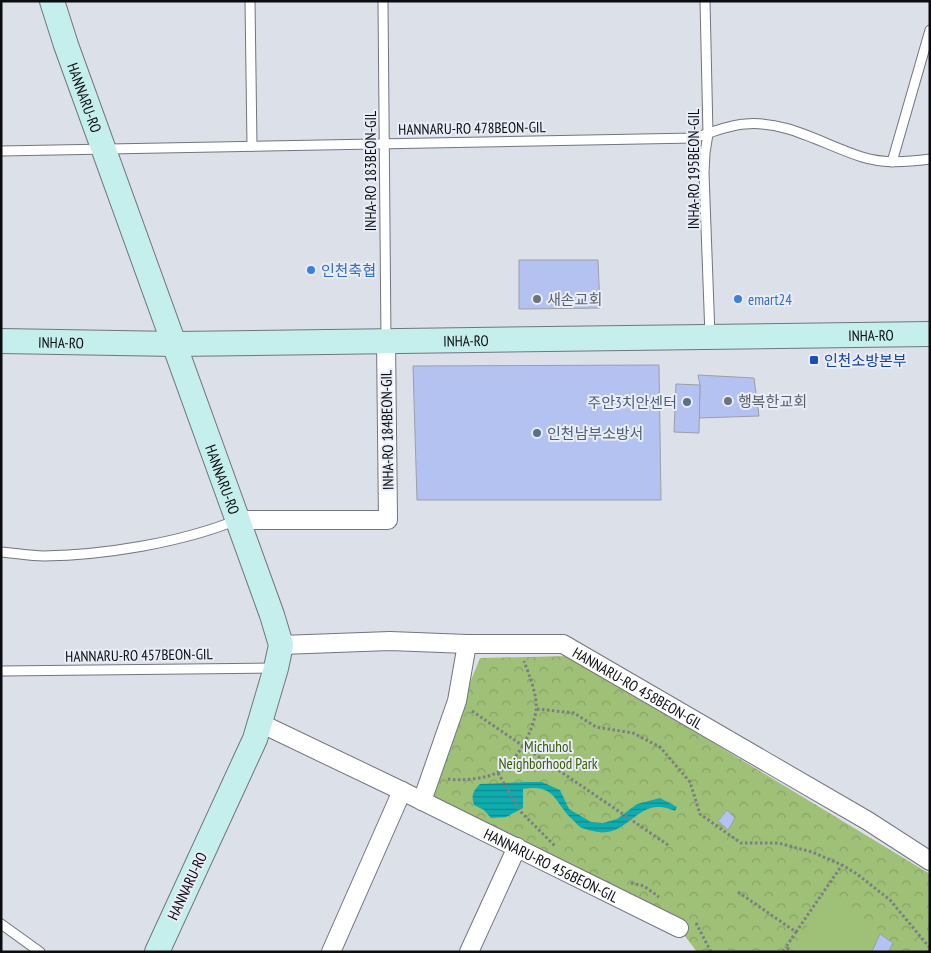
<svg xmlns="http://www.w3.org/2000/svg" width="931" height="953" viewBox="0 0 931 953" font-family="'PT Sans Narrow','Noto Sans KR',sans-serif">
<defs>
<pattern id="park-crowns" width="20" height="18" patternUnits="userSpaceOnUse" patternTransform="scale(1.25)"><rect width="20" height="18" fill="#9fc077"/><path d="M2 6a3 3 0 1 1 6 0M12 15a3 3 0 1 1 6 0" fill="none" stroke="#88a466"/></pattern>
<pattern id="water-rules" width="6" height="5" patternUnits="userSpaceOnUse" patternTransform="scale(1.25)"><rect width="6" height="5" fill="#0facaf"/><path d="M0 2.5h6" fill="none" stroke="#0d8a8d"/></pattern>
</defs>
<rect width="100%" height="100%" fill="#dce0e9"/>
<path fill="url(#park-crowns)" d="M570,656L930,874V952H697L679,928L422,801L480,658Z"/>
<path fill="#9fc077" d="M827,897L881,931L868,952H802L794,946Z"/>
<path fill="url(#water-rules)" d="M527,782H542L560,790L569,809L591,822L603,823L617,819L637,804L660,798L677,807L675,811C638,794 630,837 598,832C593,831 587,830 582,828C579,827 576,823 574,821C554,803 556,783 523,789V808L506,817L491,818L484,810L474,805C471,795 473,791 480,784Z"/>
<g fill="#b3c2f1" stroke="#9c9fa8">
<path d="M519,260H598L600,308L519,309Z"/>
<path d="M659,365L661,500H417L413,366Z"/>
<path d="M698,375L754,378L759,416L699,418L700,385Z"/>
<path d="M676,384L700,385L699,433L674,432Z"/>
<path d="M727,810L735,818L728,830L718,821Z"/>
<path d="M880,934L893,943L888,952H872Z"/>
</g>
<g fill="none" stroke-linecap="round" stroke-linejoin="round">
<g stroke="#72757e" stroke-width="11">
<g id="lane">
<path d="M250,1L252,146"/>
<path d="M383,1L386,341"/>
<path d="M705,1L708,134L705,153L704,173L710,336"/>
<path d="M1,151L694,138C710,133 728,125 745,124C786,120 824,145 862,157C884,164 907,162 930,159"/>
<path d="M892,162L930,30"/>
<path d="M1,552C15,553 30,556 44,556C104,555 180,543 237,520"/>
<path d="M1,671L276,668"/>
<path d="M1,924L40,952"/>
</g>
</g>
<g stroke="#72757e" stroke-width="20">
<g id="street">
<path d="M237,520H388L386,341"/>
<path id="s1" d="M281,645L390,641L467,644H563L868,821L930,861"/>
<path id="s2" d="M260,723L402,791L679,928"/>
<path d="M422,801L457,701L467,644"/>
<path d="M331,952L402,791"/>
<path d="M469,952L517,847"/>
</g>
</g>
<g stroke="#72757e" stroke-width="26">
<g id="secondary">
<path id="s3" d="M52,1L66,45L272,615L281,645L276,668L255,739L157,952"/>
<path id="s4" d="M1,341L175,344L930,334"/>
</g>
</g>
<g stroke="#7b7e84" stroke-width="3" stroke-dasharray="2.5 2.5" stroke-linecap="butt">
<path d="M537,709L574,713L596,727L633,733L660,747L690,782L700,814L741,843H778L812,852L842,865L857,874L890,900L930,948"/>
<path d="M472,711L668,845"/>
<path d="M498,773L520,811L555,846"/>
<path d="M448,779C460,781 487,779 498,772C517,762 533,731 536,711C538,696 529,675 524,661"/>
<path d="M631,883L644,886L659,897"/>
<path d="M738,892L796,932L786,947L792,952"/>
<path d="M696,923L711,952"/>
<path d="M796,932L842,865"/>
<path d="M783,952L786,947"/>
</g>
<use href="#lane" stroke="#fff" stroke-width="9"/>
<use href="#street" stroke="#fff" stroke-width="18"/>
<use href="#secondary" stroke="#c5efec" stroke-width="24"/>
</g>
<g fill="#3f7fe0" stroke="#e9edf7" stroke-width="2">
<circle cx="311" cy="270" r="5"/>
<circle cx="738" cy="299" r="5"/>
</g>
<g fill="#6b7280" stroke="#e9edf7" stroke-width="2">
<circle cx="537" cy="299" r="5"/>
<circle cx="728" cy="401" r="5"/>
</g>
<rect fill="#1a4fb4" stroke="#e9edf7" stroke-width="2" x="809" y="355" width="10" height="10" rx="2.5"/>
<g fill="#5c6f8a" stroke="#e9edf7" stroke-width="2">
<circle cx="687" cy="402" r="5"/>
<circle cx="537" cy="433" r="5"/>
</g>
<g text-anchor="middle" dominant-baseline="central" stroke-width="4" stroke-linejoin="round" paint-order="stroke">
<g font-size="15" fill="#0b0c0f" stroke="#e9edf7">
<text stroke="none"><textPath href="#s3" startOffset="102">HANNARU-RO</textPath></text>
<text transform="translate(472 128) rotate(-1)">HANNARU-RO 478BEON-GIL</text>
<text transform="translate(693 169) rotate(-90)">INHA-RO 195BEON-GIL</text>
<text transform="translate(370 171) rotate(-90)">INHA-RO 183BEON-GIL</text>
<text stroke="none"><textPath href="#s4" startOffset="870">INHA-RO</textPath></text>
<text stroke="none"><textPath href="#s4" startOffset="465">INHA-RO</textPath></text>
<text stroke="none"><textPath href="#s4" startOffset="60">INHA-RO</textPath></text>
<text transform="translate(387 430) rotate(-91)">INHA-RO 184BEON-GIL</text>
<text stroke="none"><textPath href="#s3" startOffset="508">HANNARU-RO</textPath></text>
<text transform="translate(139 655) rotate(-1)">HANNARU-RO 457BEON-GIL</text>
<text stroke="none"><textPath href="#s1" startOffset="369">HANNARU-RO 458BEON-GIL</textPath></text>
<text stroke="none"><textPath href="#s2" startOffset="324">HANNARU-RO 456BEON-GIL</textPath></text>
<text transform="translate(187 886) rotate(-65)">HANNARU-RO</text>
</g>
<g font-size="15" fill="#366cbe" stroke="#e9edf7" text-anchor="start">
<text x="321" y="270">인천축협</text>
<text x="748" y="299">emart24</text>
</g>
<g font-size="15" fill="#5b616d" stroke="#e9edf7" text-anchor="start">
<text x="547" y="299">새손교회</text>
<text x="738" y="401">행복한교회</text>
</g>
<g font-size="15" fill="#164399" stroke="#e9edf7" text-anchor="start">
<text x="824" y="360">인천소방본부</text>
</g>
<g font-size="15" fill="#4e5e75" stroke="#e9edf7" text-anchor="end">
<text x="677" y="402">주안3치안센터</text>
<text x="547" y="433" text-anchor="start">인천남부소방서</text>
</g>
<g font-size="15" fill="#3c5a00" stroke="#e9edf7">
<text x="548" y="746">Michuhol<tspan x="548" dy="17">Neighborhood Park</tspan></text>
</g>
</g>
<rect width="931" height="953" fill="none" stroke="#0b0c0f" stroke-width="5"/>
</svg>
